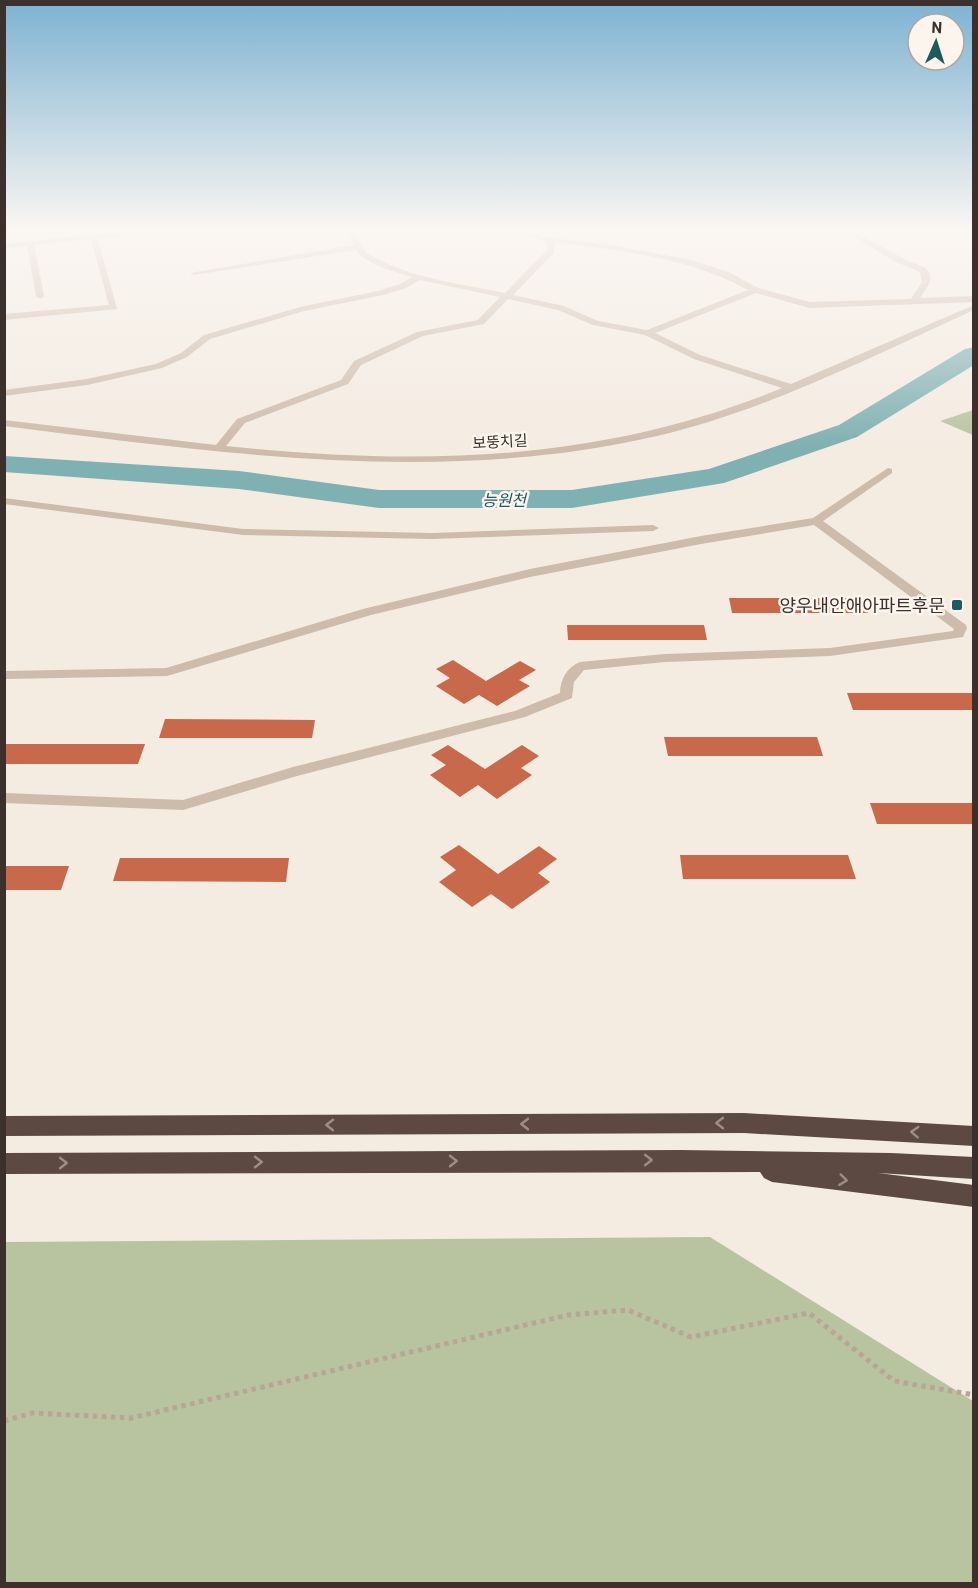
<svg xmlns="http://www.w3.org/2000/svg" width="978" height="1588" viewBox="0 0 978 1588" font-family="Barlow,'Noto Sans KR',sans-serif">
<rect width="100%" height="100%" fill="#f4ebe1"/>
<g fill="#b8c4a0">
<path d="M973,410V435L940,421Z"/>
<path d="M710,1237L973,1401V1583H5V1242Z"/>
</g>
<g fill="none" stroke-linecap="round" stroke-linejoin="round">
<path fill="#7fb0b2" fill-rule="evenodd" d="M974,347V365L857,437L724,483L572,508H379L239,489L4,472V456L239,471L379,490H572L709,469L839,425L965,349Z"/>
</g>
<g fill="#c8694b">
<path d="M729,598H862L868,613H732Z"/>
<path d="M567,625H704L707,640H568Z"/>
<path d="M453,660L486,681L520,661L536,670L519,680L530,686L497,706L479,695L464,704L436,686L450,678L436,669Z"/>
<path d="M847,693H974V710H853Z"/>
<path d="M165,719L315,720L312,738H159Z"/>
<path d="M664,737H817L823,756H668Z"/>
<path d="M4,744H145L138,764H4Z"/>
<path d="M448,745L485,769L522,745L539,756L521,768L532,775L497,799L478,785L460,797L430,775L446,765L431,755Z"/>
<path d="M870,803H974V824H877Z"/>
<path d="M459,845L498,874L539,846L557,859L538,873L550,882L512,909L491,894L472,907L439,882L456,870L440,857Z"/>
<path d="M680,855H848L856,879H683Z"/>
<path d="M120,858H289L286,882L113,881Z"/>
<path d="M4,866H69L61,890H4Z"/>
</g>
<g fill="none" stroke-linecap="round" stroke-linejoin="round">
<path stroke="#b9a596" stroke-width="5" stroke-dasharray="4.5 4.5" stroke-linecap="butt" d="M4,1421L32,1413L131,1418L568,1315L628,1310L691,1337L809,1313L894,1381L974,1395"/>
<g fill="#cdbbac" fill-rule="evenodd">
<path d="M165,227H192L98,239L117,309L4,320V314L109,305L91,239L34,245L44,296L40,299L36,296L27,246L4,248V244Z"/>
<path d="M334,227C356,227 354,237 364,250C369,256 381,260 388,264C424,280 466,285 505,293L547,250V241L500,227H512L540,236L611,245L691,260L729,272L758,288L810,302L911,299L922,282L920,272L898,263L856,238L855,236L859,234L904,259L926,268L930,274V282L920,298L974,296V302L810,308L756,293L655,333L700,355L791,384L974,305V310C871,357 767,410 657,436C441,486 221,453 4,426V420L216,445L237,419L341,380L354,361L417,332L478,320L500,297L420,280L406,288L383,295L304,311L210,339L187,357L162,368L87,385L4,396V390L87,379L156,364L181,353L204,335L300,307L378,291L400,284L412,277C397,272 364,264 356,250L194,275L190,273L354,245L350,237ZM555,242C621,251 689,257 748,290L647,330L598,321L564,306L513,295L554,253ZM508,299L558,310L593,325L645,335L694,359L782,388C599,463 420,466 226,446L245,423L348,384L361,365L423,336L484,324Z"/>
<path d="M888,468L892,469V473L823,521L966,625L967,628L963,637L830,656L665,662L584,670L574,682L572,698L525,717L297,776L183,810L4,803V793L183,800L293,767L515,711L560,693C560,680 567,667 580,662L665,654L830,648L953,631L954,629L814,525L701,544L530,577L371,615L167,676L4,679V671L166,668L363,609L530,569L701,536L813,518Z"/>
<path d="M4,498L243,529L432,533L653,525L659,528L653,531L432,539L243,535L4,504Z"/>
</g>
<g fill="#5c4a42" fill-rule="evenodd">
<path d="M744,1113L974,1126V1146L744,1133L4,1136V1116Z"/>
<path d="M681,1150L891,1153L974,1157V1179L878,1173L974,1185V1207L772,1182L764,1178L760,1172L4,1174V1153Z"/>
</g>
</g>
<defs><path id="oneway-chevron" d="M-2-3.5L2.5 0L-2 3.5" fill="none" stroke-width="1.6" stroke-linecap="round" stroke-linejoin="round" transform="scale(1.5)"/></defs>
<g stroke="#9c8e87">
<use href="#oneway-chevron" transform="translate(720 1123) rotate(180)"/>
<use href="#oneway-chevron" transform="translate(525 1124) rotate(180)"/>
<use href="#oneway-chevron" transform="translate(330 1125) rotate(180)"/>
<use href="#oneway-chevron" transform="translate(915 1132) rotate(-177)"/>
<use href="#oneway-chevron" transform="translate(648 1160)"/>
<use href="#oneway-chevron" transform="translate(453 1161)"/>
<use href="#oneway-chevron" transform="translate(258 1162)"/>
<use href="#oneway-chevron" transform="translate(63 1163)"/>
<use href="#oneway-chevron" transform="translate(843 1180) rotate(7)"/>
</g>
<linearGradient id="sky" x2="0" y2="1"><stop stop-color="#7eb2d2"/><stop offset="0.51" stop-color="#faf6f2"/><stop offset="1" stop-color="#faf6f2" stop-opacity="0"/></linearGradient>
<rect width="978" height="449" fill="url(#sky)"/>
<rect fill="#1f5a5e" stroke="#fbf5ee" stroke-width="2" x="951" y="599" width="12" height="12" rx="3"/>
<g text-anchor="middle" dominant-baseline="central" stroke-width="5" stroke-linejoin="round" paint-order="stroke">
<g font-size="15" fill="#3b302b" stroke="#fbf5ee">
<text transform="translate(500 441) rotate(-3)">보뚱치길</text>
</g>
<g font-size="16" font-style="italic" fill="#1f5a5e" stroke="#fbf5ee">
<text x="504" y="499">능원천</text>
</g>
<g font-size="18" fill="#3b302b" stroke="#fbf5ee" text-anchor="end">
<text x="945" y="605">양우내안애아파트후문</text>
</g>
</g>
<rect width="978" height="1588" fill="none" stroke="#3b302b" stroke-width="12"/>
<g transform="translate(936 42) rotate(3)"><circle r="28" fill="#fbf5ee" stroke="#aea6a0" stroke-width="1.5"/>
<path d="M0-4.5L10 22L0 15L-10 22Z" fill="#1f5a5e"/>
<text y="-9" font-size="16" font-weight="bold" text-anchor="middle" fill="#3b302b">N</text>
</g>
</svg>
